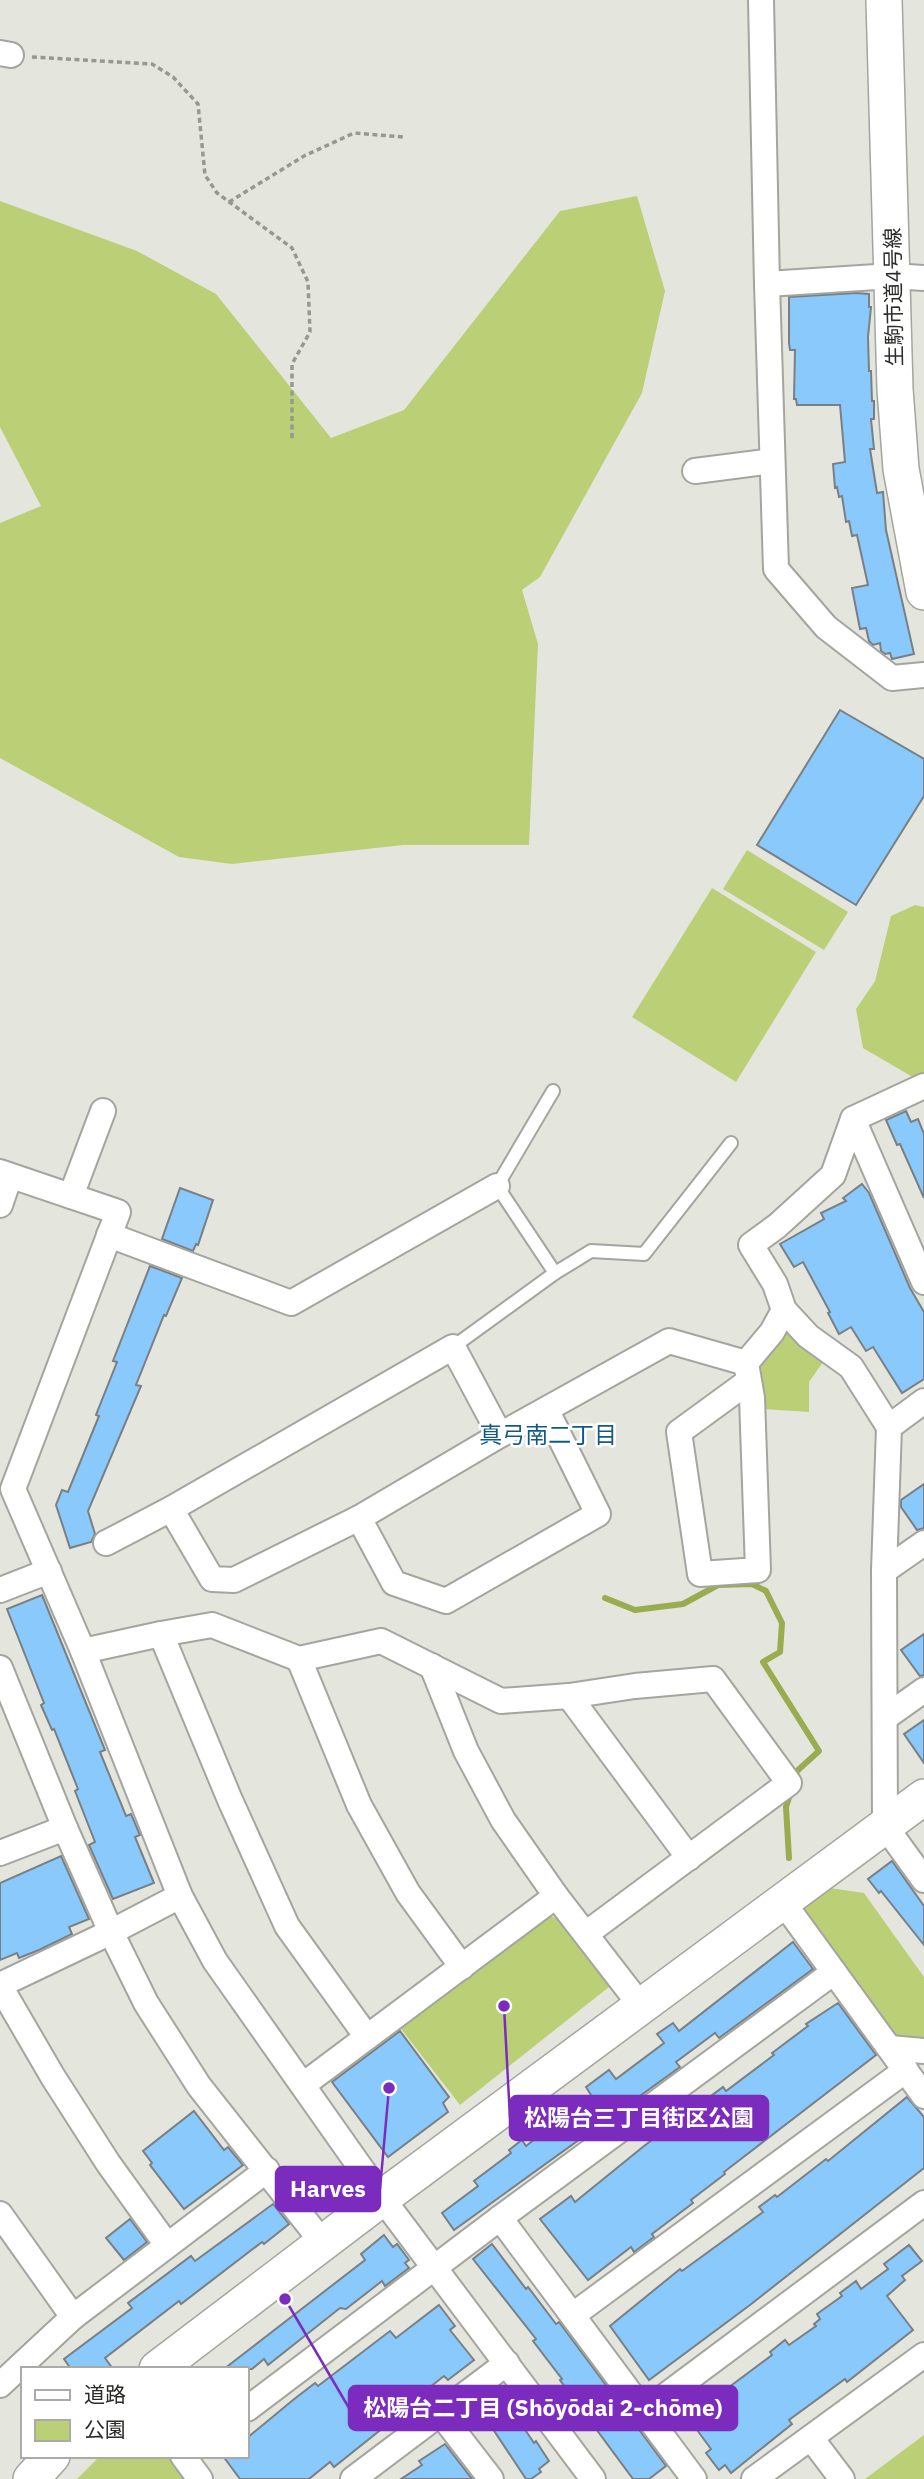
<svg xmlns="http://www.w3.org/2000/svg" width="924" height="2479" viewBox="0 0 924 2479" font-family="'IBM Plex Sans','Noto Sans JP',sans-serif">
<rect width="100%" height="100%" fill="#e4e6de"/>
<g fill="#bbcf77">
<path d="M637,196L665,291L642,393L540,577L522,590L538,644L529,845H403L232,864L179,857L0,758V523L41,506L0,427V201L137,251L216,294L331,438L404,410L560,211Z"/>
<path d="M747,850L848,912L824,950L723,889Z"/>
<path d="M712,888L816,952L736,1082L632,1017Z"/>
<path d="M915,905L924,907V1076L916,1079L863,1048L856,1009L875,981L891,916Z"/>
<path d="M788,1327L823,1362L809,1382V1412L763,1409L752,1369Z"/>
<path d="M823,1887L864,1893L924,1977V2044H902L802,1914V1902Z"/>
<path d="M548,1916L567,1920L609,1987L460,2105L398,2025Z"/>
<path d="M924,2435V2479H865Z"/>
<path d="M100,2456H170L186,2479H77Z"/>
</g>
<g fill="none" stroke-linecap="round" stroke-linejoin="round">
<g stroke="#99ac4f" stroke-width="6">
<path d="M605,1598L635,1610L683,1604L718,1585L752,1584L766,1591L782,1623L780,1652L763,1662L819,1751L797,1771L794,1780"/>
<path d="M789,1858L786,1807L791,1791"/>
</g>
</g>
<g fill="#89c9fc" stroke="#797f84" stroke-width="2">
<path d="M856,293L869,294V307H871L868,337L869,371H871L872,401H874V419H871L874,449H870L877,493L883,492L886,530L914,654L892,659L890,653L885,654L881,651L880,643L873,645L869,641L866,628L860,629L852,588L868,585L857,535L852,536L849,521L846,522L842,496L839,497L837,487L835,488L833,464L845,462L840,405H797L796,399H794L795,350H790L789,343V297Z"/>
<path d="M840,710L924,759V796L856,905L757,845Z"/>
<path d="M906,1111L911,1122L918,1119L924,1134V1198L900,1144L897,1145L886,1120Z"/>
<path d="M862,1184L869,1193L910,1288L924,1312V1379L902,1393L873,1347L866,1351L851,1327L839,1334L828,1313L830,1312L803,1262L794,1267L780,1244L824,1219L821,1213L846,1201L843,1198Z"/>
<path d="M180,1188L213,1200L198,1245L196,1244L193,1251L162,1239Z"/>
<path d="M150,1266L182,1278L166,1316L164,1315L136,1385L141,1386L88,1511L95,1534L91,1542L70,1548L56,1505L62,1490L68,1492L99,1416L96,1415L117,1362L113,1361Z"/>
<path d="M924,1484V1528L917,1530L901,1507V1500Z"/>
<path d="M42,1595L105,1750L100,1752L126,1816L131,1814L140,1835L135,1837L154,1883L113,1899L89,1845L95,1842L75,1791L78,1789L54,1729L52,1730L41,1705L44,1703L7,1609Z"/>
<path d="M924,1634V1675L920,1676L901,1650Z"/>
<path d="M924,1720V1763L904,1734Z"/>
<path d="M61,1856L89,1919L69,1927L72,1934L39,1950L19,1958L17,1953L0,1960V1883Z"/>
<path d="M892,1861L924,1906V1945L881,1891L879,1893L868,1879Z"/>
<path d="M793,1942L813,1969L719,2038L715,2033L676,2062L680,2067L454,2230L442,2213L478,2186L474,2181L511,2153L509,2150L522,2140L526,2146L591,2095L586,2087L609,2070L616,2079L664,2043L657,2034L673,2023L679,2031Z"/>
<path d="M838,2003L876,2055L724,2172L725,2174L691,2200L693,2203L652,2234L654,2237L634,2252L631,2247L588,2280L540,2219L571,2196L575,2202L644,2146L723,2087L726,2091L774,2055L772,2053L808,2026L806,2024Z"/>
<path d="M400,2031L449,2097L443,2103L448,2112L388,2157L332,2082Z"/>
<path d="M907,2097L924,2117V2168L750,2305L649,2380L610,2326L680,2269L682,2271L763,2212L759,2207L775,2195L777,2197L826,2159L828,2161Z"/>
<path d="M194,2111L224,2150L228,2147L243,2165L184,2209L150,2165L152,2163L143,2151Z"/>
<path d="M273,2204L289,2224L264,2244L262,2242L181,2304L179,2301L105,2358L113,2369H71L64,2359L132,2308L128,2303L191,2256L195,2261Z"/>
<path d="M130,2219L147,2242L124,2260L106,2238Z"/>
<path d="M384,2235L393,2247L397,2244L409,2260L405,2263L409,2268L385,2286L382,2281L346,2309L340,2308L268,2365L264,2359L252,2369H224L365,2260L361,2254Z"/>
<path d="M492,2244L526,2289L528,2287L556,2324L559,2322L666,2466L649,2479H633L560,2380L562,2379L533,2341L536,2339L473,2259Z"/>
<path d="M909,2245L922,2261L902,2276L905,2280L887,2296L913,2330L847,2382L845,2379L789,2420L792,2424L731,2473L725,2465L719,2470L706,2453L711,2449L686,2415L702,2402L705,2405L772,2355L770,2352L785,2340L789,2345L816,2326L814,2324L820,2319L817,2314L842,2296L840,2293L856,2281L861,2289L888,2269L884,2264Z"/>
<path d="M439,2305L455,2326L450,2330L474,2360L448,2380L444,2376L415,2399L422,2408L408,2419L403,2412L334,2467L330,2462L309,2479H240L223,2456H247V2438L293,2400L315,2383L318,2386L390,2331L396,2338Z"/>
<path d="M501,2394L534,2443L536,2441L549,2461L539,2469L541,2472L531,2479H526L479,2408Z"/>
<path d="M445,2444L472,2479H401L422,2465L419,2461Z"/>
</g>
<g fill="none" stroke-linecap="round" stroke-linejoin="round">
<g stroke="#a3a59e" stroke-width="16">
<g id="lane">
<path d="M553,1091L497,1186L555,1273"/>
<path d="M453,1347L555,1273L591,1251L644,1254L731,1143"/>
</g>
</g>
<g stroke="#a3a59e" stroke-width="28">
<g id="street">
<path d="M761,0L767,284L776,569L826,627L892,678L924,675"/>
<path d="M0,53L11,55"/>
<path d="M767,284L892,276L924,278"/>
<path d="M695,471L772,461"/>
<path d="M853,1119L924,1282"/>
<path d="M0,1172L118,1212L13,1489L83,1651L180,1896L215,1961L382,2198L593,2479"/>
<path d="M71,1196L103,1111"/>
<path d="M0,1205L10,1176"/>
<path d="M109,1235L291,1303L497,1186"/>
<path d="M749,1381L679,1432L700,1574L758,1570L752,1398L746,1363L772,1332L784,1310"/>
<path d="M924,1401L889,1427L884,1571L885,1826L924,1880"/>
<path d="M889,1427L851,1367L808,1336L784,1310L775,1284L751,1245L777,1226L833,1175L853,1119L924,1086"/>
<path d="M171,1509L212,1579L234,1580L359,1518L500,1435L669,1341L746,1363"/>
<path d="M359,1518L394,1583L446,1601L598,1514L547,1411"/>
<path d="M106,1543L171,1509L453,1347L500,1435"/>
<path d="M884,1571L924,1543"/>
<path d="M0,1590L49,1571"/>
<path d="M161,1634L212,1625L299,1659L381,1641L501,1701L569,1696L635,1686L713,1679L789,1783L587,1933"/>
<path d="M83,1651L161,1634L230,1800L287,1926L367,2037"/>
<path d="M299,1659L359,1805L408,1893L462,1967"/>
<path d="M0,1668L65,1828L111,1932L146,2003L199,2086L323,2243"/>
<path d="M569,1696L689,1858"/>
<path d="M886,1717L924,1690"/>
<path d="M0,1853L65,1828"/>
<path d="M556,1896L641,2006"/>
<path d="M783,1902L924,2096"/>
<path d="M0,1985L111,1932L180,1896"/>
<path d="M0,1986L53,2077L108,2163L167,2245"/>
<path d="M890,2048L924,2051"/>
<path d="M303,2085L556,1896L503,1820L466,1751L432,1666"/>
<path d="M0,2214L73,2317L267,2170"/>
<path d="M500,2218L694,2479"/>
<path d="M573,2315L906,2070"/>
<path d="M0,2385L73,2317"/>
<path d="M247,2409L500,2218L834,1972"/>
<path d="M645,2411L924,2203"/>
<path d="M440,2413L491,2479"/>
<path d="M811,2438L842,2479"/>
<path d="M183,2456L200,2479"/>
<path d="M353,2479L507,2363"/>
<path d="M754,2479L924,2355"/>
</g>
</g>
<g stroke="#a3a59e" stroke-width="38">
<g id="secondary">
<path d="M884,0L895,389L901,469L924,592"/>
<path d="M157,2369L382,2198L924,1797"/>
<path d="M31,2479L52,2456"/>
</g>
</g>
<g stroke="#969892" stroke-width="3.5" stroke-dasharray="5 3.5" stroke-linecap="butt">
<path d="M32,57L152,64L173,77L198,104L205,175L217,193L292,248L308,282L310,332L292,364V440"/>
<path d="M229,202L304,156L354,133L403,137"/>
</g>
<use href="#lane" stroke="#fff" stroke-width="12"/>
<use href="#street" stroke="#fff" stroke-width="24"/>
<use href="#secondary" stroke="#fff" stroke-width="35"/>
</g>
<g text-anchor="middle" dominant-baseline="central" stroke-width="5" stroke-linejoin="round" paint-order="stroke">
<g font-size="21" fill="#2b2c29" stroke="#fff">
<text transform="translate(893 297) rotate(-91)">生駒市道4号線</text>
</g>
<g font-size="23" fill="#125987" stroke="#fff">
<text x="548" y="1434">真弓南二丁目</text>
</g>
</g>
<path fill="none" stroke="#7b2cbf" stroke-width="2.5" d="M504 2006L510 2118M389 2088L380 2189M285 2299L349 2408"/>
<g fill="#7b2cbf" stroke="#fff" stroke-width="2.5">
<circle cx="504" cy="2006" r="7"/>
<circle cx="389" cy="2088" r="7"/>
<circle cx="285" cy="2299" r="7"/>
</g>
<g fill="#7b2cbf" stroke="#7b2cbf" stroke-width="2.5">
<rect x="510" y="2096" width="258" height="44" rx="7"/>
<rect x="276" y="2167" width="104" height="44" rx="7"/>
<rect x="349" y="2386" width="388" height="44" rx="7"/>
</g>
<g font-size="23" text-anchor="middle" font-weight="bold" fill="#fff">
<text x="639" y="2126">松陽台三丁目街区公園</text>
<text x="328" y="2197">Harves</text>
<text x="543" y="2416">松陽台二丁目 (Shōyōdai 2-chōme)</text>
</g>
<rect x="21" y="2367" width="228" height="91" fill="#ffffff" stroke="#aaaba9" stroke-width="2"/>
<rect x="35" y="2390" width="35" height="10" fill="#ffffff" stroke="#aaaba9" stroke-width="2"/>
<text x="84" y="2402" font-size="21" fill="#2b2c29">道路</text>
<rect x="35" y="2420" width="35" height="21" fill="#bbcf77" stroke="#aaaba9" stroke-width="2"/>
<text x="84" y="2437" font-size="21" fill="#2b2c29">公園</text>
</svg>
